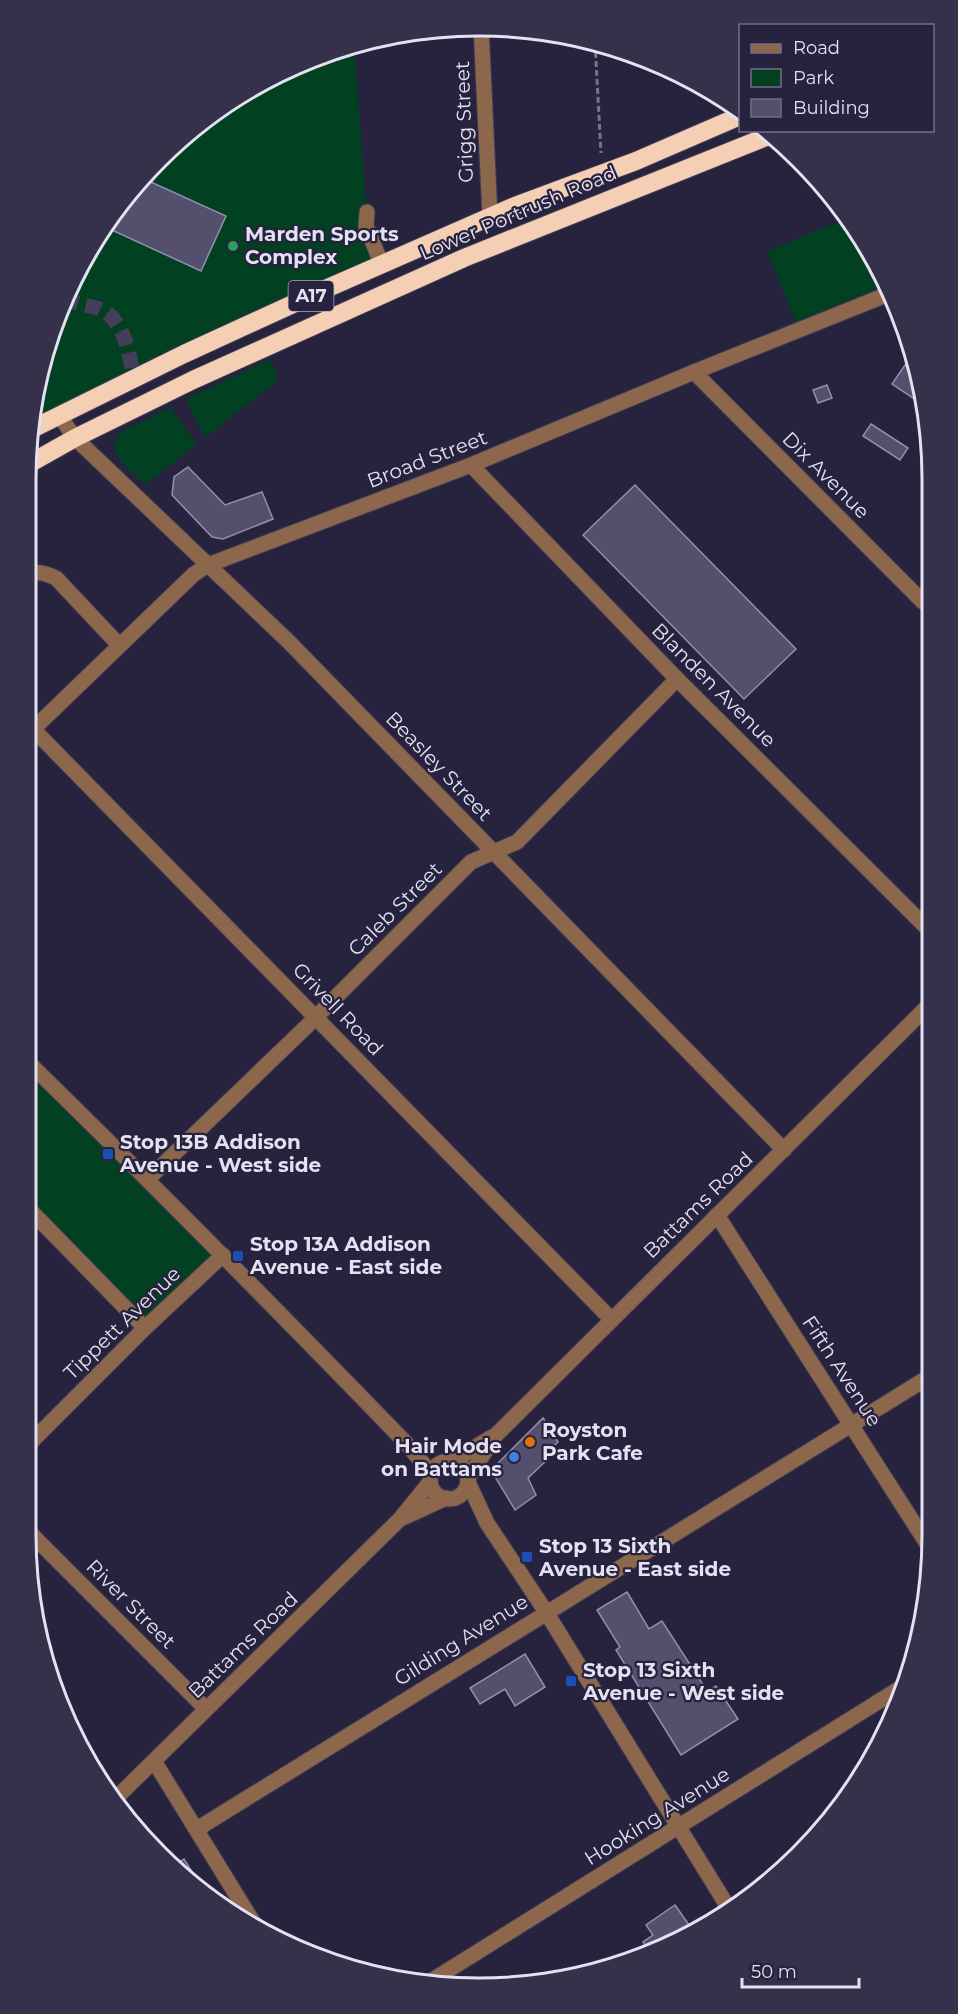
<svg xmlns="http://www.w3.org/2000/svg" width="958" height="2014" viewBox="0 0 958 2014" font-family="Montserrat,sans-serif">
<rect width="100%" height="100%" fill="#27223d"/>
<g fill="#014021">
<path d="M354,45L367,212L382,265L30,430L34,390L60,305L102,227L159,158L227,102L306,60Z"/>
<path d="M847,218L885,285L796,322L767,251Z"/>
<path d="M270,359L278,380L205,438L186,399Z"/>
<path d="M170,407L197,444L145,485C131,470 101,451 122,431Z"/>
<path d="M26,1060L223,1255L145,1328L26,1206Z"/>
</g>
<g fill="#544f6c" stroke="#938eaf" stroke-width="1.5">
<path d="M142,178L226,216L201,271L103,226Z"/>
<path d="M905,365L916,372L925,406L892,384Z"/>
<path d="M827,385L832,398L818,403L813,390Z"/>
<path d="M871,424L908,448L900,460L863,436Z"/>
<path d="M188,467L225,505L262,492L273,519L223,539L212,537L172,495L174,477Z"/>
<path d="M635,485L796,649L744,699L583,535Z"/>
<path d="M543,1418L558,1442L544,1456L547,1460L528,1478L536,1495L515,1510L491,1470Z"/>
<path d="M627,1592L649,1629L662,1621L707,1691L716,1686L738,1719L681,1755L616,1650L620,1647L597,1610Z"/>
<path d="M525,1654L545,1687L515,1706L505,1689L480,1704L470,1688Z"/>
<path d="M184,1859L206,1894V1895L180,1876L171,1867Z"/>
<path d="M675,1905L694,1932L680,1942L649,1951L643,1942L653,1935L646,1925Z"/>
</g>
<g fill="none" stroke-linecap="round" stroke-linejoin="round">
<path stroke="#433f58" stroke-width="15" stroke-dasharray="15 8" stroke-linecap="butt" d="M65,296C76,306 87,304 100,309C125,320 129,354 134,378"/>
<g stroke="#413d56" stroke-width="17">
<g id="minor">
<path d="M481,26L490,217"/>
<path d="M367,212L366,226L382,265"/>
<path d="M694,372L922,601L929,606"/>
<path d="M59,415L75,438L289,642L784,1150"/>
<path d="M471,465L677,679L930,931"/>
<path d="M26,576C36,570 45,573 56,578L119,645"/>
<path d="M33,729L611,1319"/>
<path d="M26,736L194,574L208,565L471,465L694,372L891,293"/>
<path d="M26,1060C154,1185 280,1313 405,1442L431,1473"/>
<path d="M148,1179L307,1026L471,862L517,842L677,679"/>
<path d="M26,1206L145,1328"/>
<path d="M717,1215L931,1550"/>
<path d="M26,1447L145,1328L223,1255"/>
<circle cx="449" cy="1480" r="19"/>
<path d="M453,1461L492,1437"/>
<path d="M468,1478L495,1436L931,1003"/>
<path d="M468,1482L487,1523L546,1612L728,1907"/>
<path d="M405,1517L446,1498"/>
<path d="M26,1529L206,1709"/>
<path d="M154,1761L258,1930"/>
<path d="M114,1800L400,1519L430,1482"/>
<path d="M197,1829L932,1375"/>
<path d="M431,1981L905,1685"/>
</g>
</g>
<g stroke="#413d56" stroke-width="20">
<g id="highway">
<path d="M30,430L184,354L330,287L515,206L636,161L740,116"/>
<path d="M27,465L75,438L193,380L464,258L771,135"/>
</g>
</g>
<path stroke="#77738a" stroke-width="3" stroke-dasharray="6 3" stroke-linecap="butt" d="M595,43L601,153"/>
<use href="#minor" stroke="#8d674b" stroke-width="15"/>
<use href="#highway" stroke="#f5cfb3" stroke-width="18"/>
</g>
<circle fill="#2e9e5b" stroke="#27223d" stroke-width="2" cx="233" cy="246" r="6"/>
<g fill="#1a4fb4" stroke="#27223d" stroke-width="2">
<rect x="102" y="1148" width="12" height="12" rx="3"/>
<rect x="232" y="1250" width="12" height="12" rx="3"/>
<rect x="521" y="1551" width="12" height="12" rx="3"/>
<rect x="565" y="1675" width="12" height="12" rx="3"/>
</g>
<circle fill="#e8710a" stroke="#27223d" stroke-width="2" cx="530" cy="1442" r="6"/>
<circle fill="#3f7fe0" stroke="#27223d" stroke-width="2" cx="514" cy="1457" r="6"/>
<g text-anchor="middle" dominant-baseline="central" stroke-width="4.5" stroke-linejoin="round" paint-order="stroke">
<rect fill="#27223d" stroke="#aba8bc" stroke-width="1.5" x="288.5" y="281" width="45" height="30" rx="4.5"/>
<g font-size="18" font-weight="bold" fill="#e3e1f2">
<text x="311" y="296">A17</text>
</g>
<g font-size="20" fill="#e3e1f2" stroke="#27223d">
<text transform="translate(464 122) rotate(-92)">Grigg Street</text>
<text transform="translate(518 213) rotate(-23)">Lower Portrush Road</text>
<text transform="translate(427 459) rotate(-21)">Broad Street</text>
<text transform="translate(826 475) rotate(45)">Dix Avenue</text>
<text transform="translate(714 685) rotate(45)">Blanden Avenue</text>
<text transform="translate(439 766) rotate(46)">Beasley Street</text>
<text transform="translate(395 909) rotate(-45)">Caleb Street</text>
<text transform="translate(338 1009) rotate(46)">Grivell Road</text>
<text transform="translate(698 1205) rotate(-44)">Battams Road</text>
<text transform="translate(122 1323) rotate(-44)">Tippett Avenue</text>
<text transform="translate(842 1371) rotate(57)">Fifth Avenue</text>
<text transform="translate(131 1604) rotate(45)">River Street</text>
<text transform="translate(461 1640) rotate(-32)">Gilding Avenue</text>
<text transform="translate(243 1645) rotate(-44)">Battams Road</text>
<text transform="translate(657 1816) rotate(-32)">Hooking Avenue</text>
</g>
<g font-size="20" font-weight="bold" fill="#e3e1f2" stroke="#27223d" text-anchor="start">
<text x="245" y="234">Marden Sports<tspan x="245" dy="23">Complex</tspan></text>
<text x="120" y="1142">Stop 13B Addison<tspan x="120" dy="23">Avenue - West side</tspan></text>
<text x="250" y="1244">Stop 13A Addison<tspan x="250" dy="23">Avenue - East side</tspan></text>
<text x="542" y="1430">Royston<tspan x="542" dy="23">Park Cafe</tspan></text>
<text x="502" y="1446" text-anchor="end">Hair Mode<tspan x="502" dy="23">on Battams</tspan></text>
<text x="539" y="1546">Stop 13 Sixth<tspan x="539" dy="23">Avenue - East side</tspan></text>
<text x="583" y="1670">Stop 13 Sixth<tspan x="583" dy="23">Avenue - West side</tspan></text>
</g>
</g>
<path d="M0 0H958V2014H0ZM479 36H479A443 443 0 0 1 922 479V1535A443 443 0 0 1 479 1978H479A443 443 0 0 1 36 1535V479A443 443 0 0 1 479 36Z" fill="#36314b" fill-rule="evenodd"/>
<path fill="none" stroke="#e3e1f2" stroke-width="3" d="M479 36H479A443 443 0 0 1 922 479V1535A443 443 0 0 1 479 1978H479A443 443 0 0 1 36 1535V479A443 443 0 0 1 479 36Z"/>
<rect x="739" y="24" width="195" height="108" fill="#27223d" stroke="#726e85" stroke-width="1.5"/>
<rect x="751" y="44" width="30" height="9" fill="#8d674b" stroke="#726e85" stroke-width="1.5"/>
<text x="793" y="54" font-size="18" fill="#e3e1f2">Road</text>
<rect x="751" y="69" width="30" height="18" fill="#014021" stroke="#726e85" stroke-width="1.5"/>
<text x="793" y="84" font-size="18" fill="#e3e1f2">Park</text>
<rect x="751" y="99" width="30" height="18" fill="#544f6c" stroke="#726e85" stroke-width="1.5"/>
<text x="793" y="114" font-size="18" fill="#e3e1f2">Building</text>
<path d="M742 1978v9h117v-9" fill="none" stroke="#e3e1f2" stroke-width="3"/>
<text x="751" y="1978" font-size="18" fill="#e3e1f2" stroke="#27223d" stroke-width="4.5" paint-order="stroke">50 m</text>
</svg>
